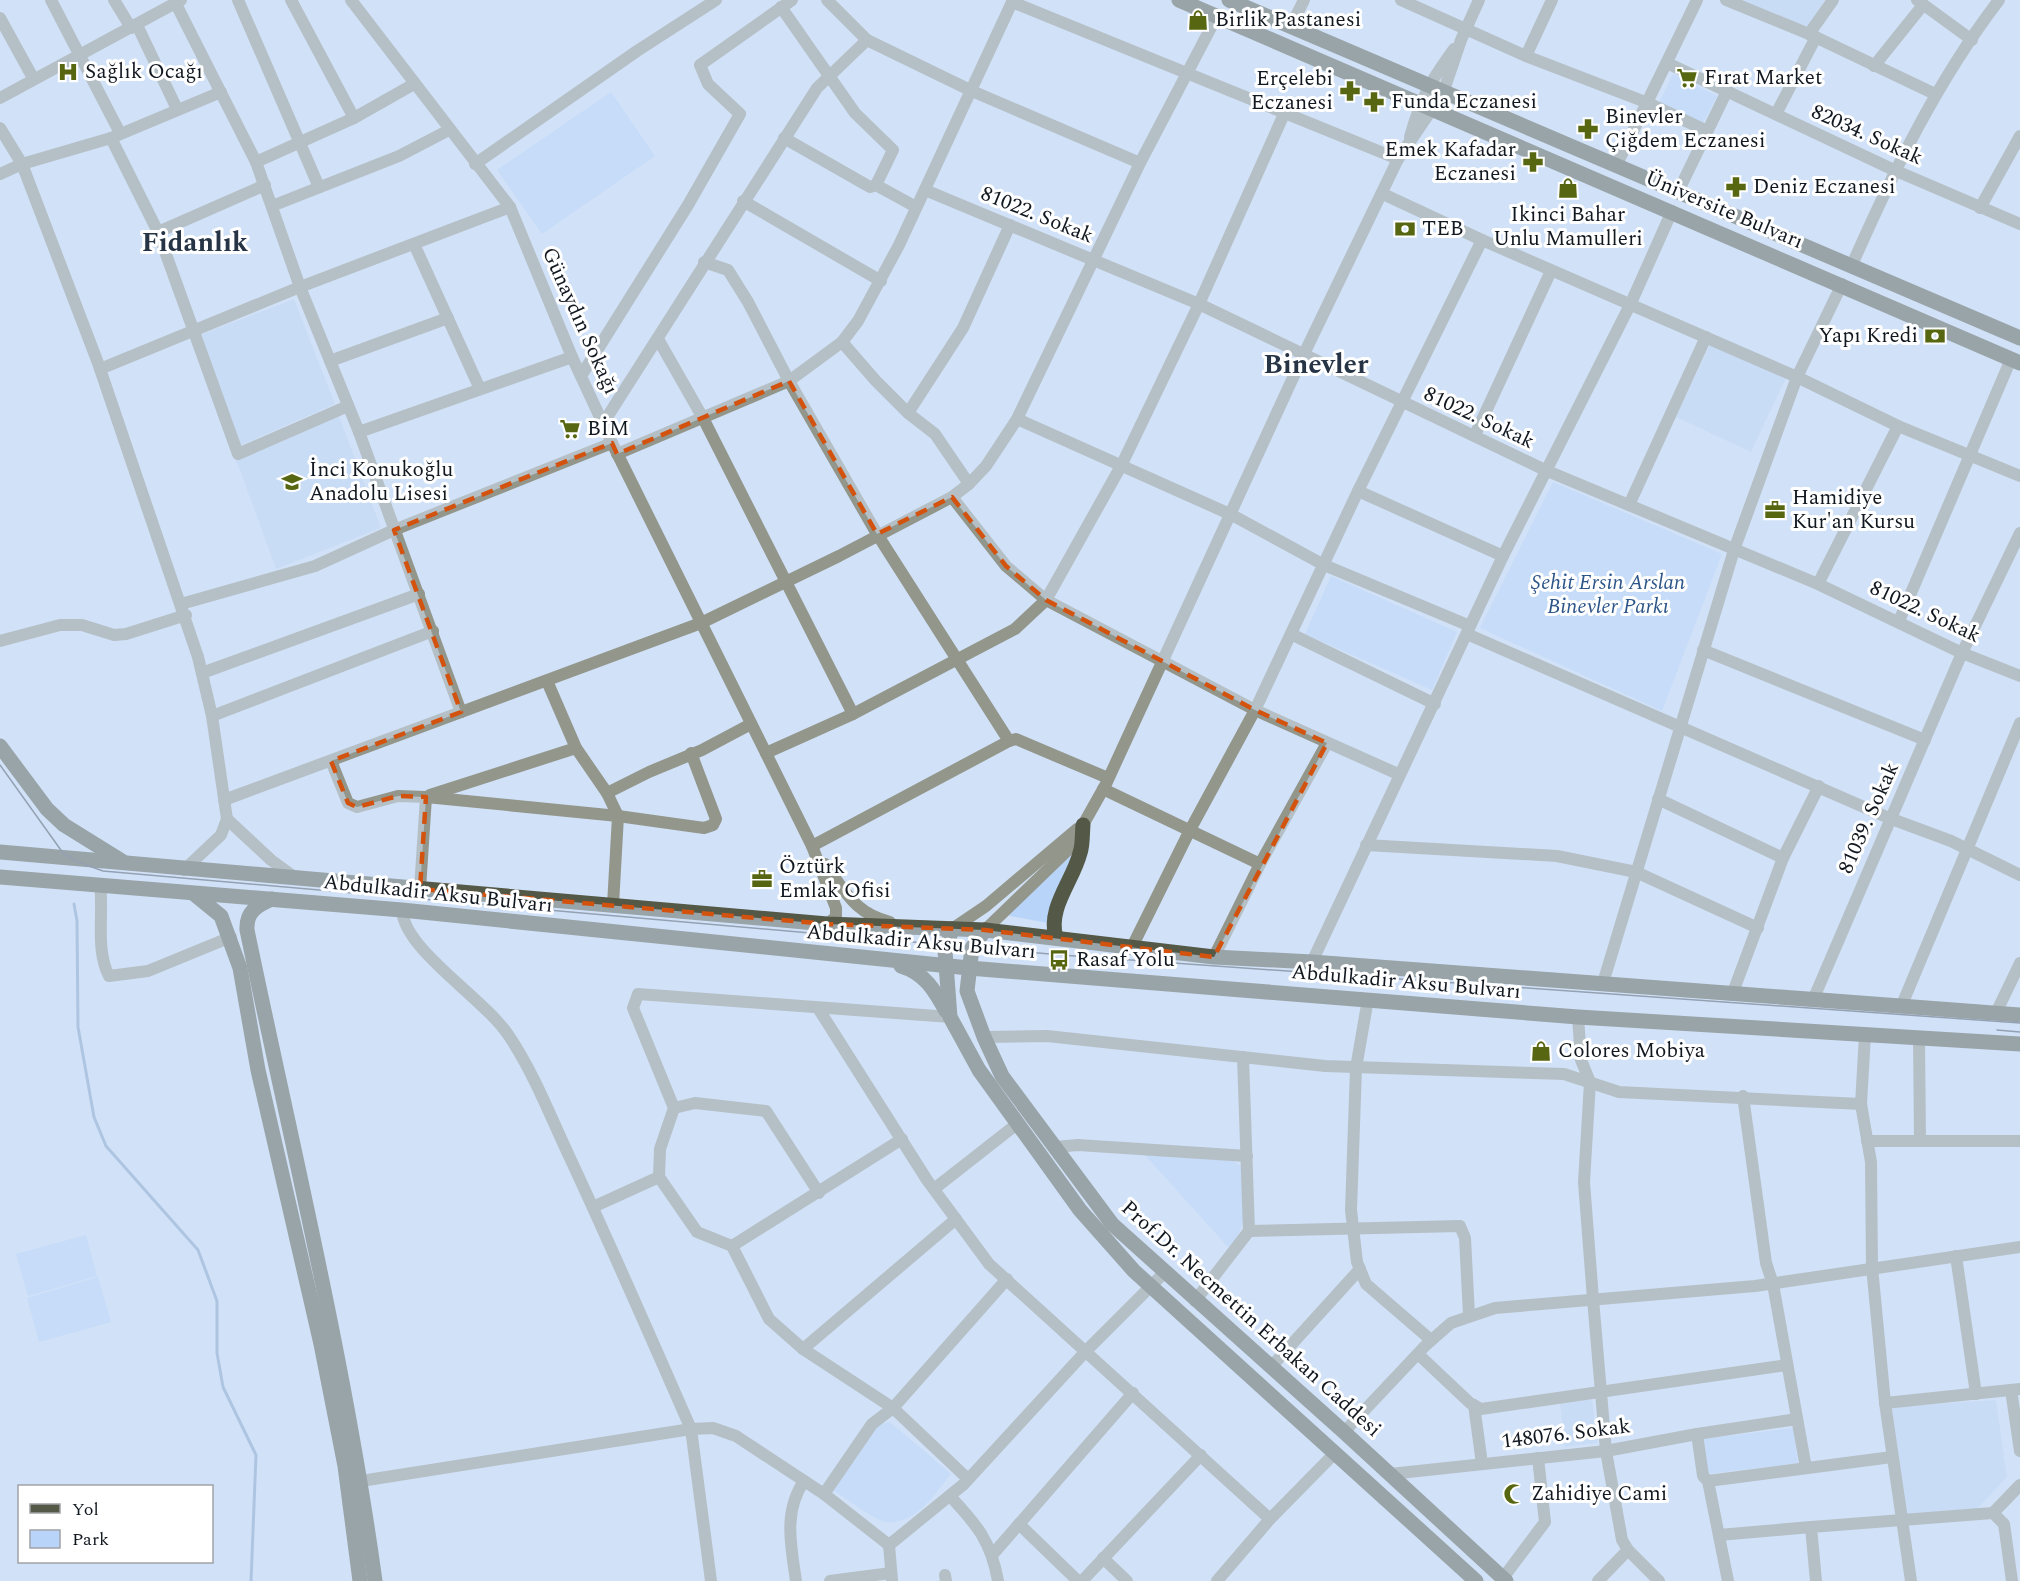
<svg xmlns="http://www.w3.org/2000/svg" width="2020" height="1581" viewBox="0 0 2020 1581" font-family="Spectral,serif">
<rect width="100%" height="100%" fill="#d1e2f8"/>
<g fill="#bfd5f1">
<path d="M1740,0H1825L1807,28Z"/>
<path d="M294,299L335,404L241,445L200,335Z"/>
<path d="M1711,343L1786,378L1751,452L1676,417Z"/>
<path d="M339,416L381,528L276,569L236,460Z"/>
<path d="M1592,1399L1597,1443L1565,1447L1560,1404Z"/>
<path d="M1996,1400L2007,1477L1976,1510L1908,1517L1904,1512L1891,1407Z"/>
</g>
<g fill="#b8d4f9">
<path d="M1673,74L1717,96L1701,127L1658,105Z"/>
<path d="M611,92L655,156L542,234L497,170Z"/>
<path d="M1553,482L1722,554L1662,711L1480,628Z"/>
<path d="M1331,576L1457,632L1432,690L1305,634Z"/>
<path d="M1077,848L1048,923L1010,916L1009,914Z"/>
<path d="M1144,1154L1233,1161L1242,1167C1243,1195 1252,1228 1228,1247Z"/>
<path d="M86,1235L97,1276L28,1296L16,1254Z"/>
<path d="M98,1277L111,1322L39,1342L27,1298Z"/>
<path d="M890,1422L951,1474C935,1493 916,1525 887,1522C875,1521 846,1498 834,1491L875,1425Z"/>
<path d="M1793,1428L1798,1463L1708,1474L1704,1439Z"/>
</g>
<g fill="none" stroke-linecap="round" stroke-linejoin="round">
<path stroke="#84a2c8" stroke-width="3" d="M74,904L77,921L78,1027L94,1117L106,1146L198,1250L217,1301V1353L223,1387L256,1455L251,1581"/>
<g stroke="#93968b" stroke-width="12">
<path d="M51,0L120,133"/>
<path d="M114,0L131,28"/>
<path d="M174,0L256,162L300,287L359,432L461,712"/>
<path d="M238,0L319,187"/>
<path d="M291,0L354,118"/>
<path d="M351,0L510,207L572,357L612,443L812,846L836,908V917L827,924"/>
<path d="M827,0L867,40L972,91L1140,163"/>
<path d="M1401,0L1526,56L1648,103L1707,131"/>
<path d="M1726,0L1809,34L1935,94"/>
<path d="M1917,0L1972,40"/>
<path d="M1012,2L1398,159"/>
<path d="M781,7L855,113L893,150L876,185"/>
<path d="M0,18L33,78"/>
<path d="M137,25L177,109"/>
<path d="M1291,26L1304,0"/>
<path d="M1809,34L1833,0"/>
<path d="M1526,56L1552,0"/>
<path d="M1667,63L1894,170L2020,224"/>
<path d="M1874,66L1923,5"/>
<path d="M0,98L181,0"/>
<path d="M1776,114L1816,37"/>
<path d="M0,128L22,164L98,363L198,657L212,716L227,819L221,835L184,870"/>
<path d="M1410,137C1421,97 1430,82 1454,49"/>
<path d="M111,138L158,232L238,454L348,406"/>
<path d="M784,138L870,187L876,185L916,207"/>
<path d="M256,162L354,118L414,84"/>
<path d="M475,164L637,51L716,0"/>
<path d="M1616,166L1697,0"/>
<path d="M0,174L22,164L111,138L221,92"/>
<path d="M925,190L1199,304L1545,470L1818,584L1962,653L2020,676"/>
<path d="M1678,192L1726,93"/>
<path d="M1383,194L1482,240L1797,377L1898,426L2020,476"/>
<path d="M743,201L881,281"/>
<path d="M272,206L399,156L449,130"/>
<path d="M1980,208L2020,136"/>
<path d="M158,232L265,185"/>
<path d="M414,244L480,389"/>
<path d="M704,262L728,270L748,302L789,381L877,534L1009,741L812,846"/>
<path d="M1852,265C1893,172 1937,81 1999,0"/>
<path d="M658,339L703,418L853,714"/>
<path d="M842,342L876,381L908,413L935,434L969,484"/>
<path d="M330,361L448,318"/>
<path d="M100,369L300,287L510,207"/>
<path d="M581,376L688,205L740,114L708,84L700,65L792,0"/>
<path d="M908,413L963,328L1010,225"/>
<path d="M1017,419L1232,515L1324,565L1470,626"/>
<path d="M604,422L817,88L867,40"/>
<path d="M359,432L572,357"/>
<path d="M1475,435L1551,271"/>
<path d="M617,454L789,381L842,342L858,321L899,245L1013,0"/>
<path d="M1358,491L1503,556"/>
<path d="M952,497L1006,566L1046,600L1255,710L1398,774"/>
<path d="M1629,505L1706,337"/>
<path d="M1818,584L1898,426"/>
<path d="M181,604L315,566L394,530L612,443"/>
<path d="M1899,621L2011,359"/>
<path d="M1291,634L1435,704"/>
<path d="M1467,634L1889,818L1951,841L2020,875"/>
<path d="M0,641L60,625H82L114,635L126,634L186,615"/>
<path d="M1703,650L1925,740"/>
<path d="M202,673L419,594"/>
<path d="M547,681L576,748L607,793"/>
<path d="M212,716L433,631"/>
<path d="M1009,741L1016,739L1108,778"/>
<path d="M766,753L853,714L1015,629L1046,600L1121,466L1199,304L1284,114"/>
<path d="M331,761L348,803L357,807L398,796L426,797L420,889"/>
<path d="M1103,789L1260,864"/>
<path d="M430,795L576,748"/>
<path d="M426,797L618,816L704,828L713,825L716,819L691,753"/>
<path d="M1658,799L1783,858"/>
<path d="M224,800L701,623L839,556L952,497L969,484L986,466L1017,419L1140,163L1217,16"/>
<path d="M227,819L271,860L293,876"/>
<path d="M1366,845L1557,856L1636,872L1758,928"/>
<path d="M825,864C846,892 854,913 890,922"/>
<path d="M100,884C104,914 95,949 109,976L148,971L231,937"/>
<path d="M613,905L618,816L607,793L649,772L702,750L751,724"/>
<path d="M402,910C404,950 484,998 509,1036C534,1073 551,1118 570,1158C612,1248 651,1338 691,1429L713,1428L736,1436L824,1494L889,1545L964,1484L1086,1351L1164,1273"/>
<path d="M952,929L986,906L1077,829"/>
<path d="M985,930L1070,848L1106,784L1303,356L1398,159L1443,93L1461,40L1479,0"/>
<path d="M1131,949L1190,830L1255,710L1358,491L1482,240"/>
<path d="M1214,957L1260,864L1327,743"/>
<path d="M1312,962L1503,556L1631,303L1672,211"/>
<path d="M1603,983L1734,550L1797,377L1842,284"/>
<path d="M1732,995L1783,858L1819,786"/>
<path d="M1368,999L1356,1068L1351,1210L1357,1262L1366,1284L1431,1340"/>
<path d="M1813,1000L1962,653L2020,533"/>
<path d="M1901,1007L2020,723"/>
<path d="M818,1008L927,1180L989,1264L1270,1519"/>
<path d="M1996,1013L2020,963"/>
<path d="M950,1017L638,994L633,1008L674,1108L660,1149L659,1177L697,1232L732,1246L769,1319L803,1349L893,1408L1007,1279"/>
<path d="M1578,1017L1581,1060L1590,1082L1584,1182L1593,1299L1606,1451L1622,1540L1628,1550L1598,1581"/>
<path d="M1865,1035L1861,1104L1871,1162L1872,1267L1885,1403L1911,1581"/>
<path d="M984,1037L1047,1036L1325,1066L1564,1074L1619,1092L1861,1104"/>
<path d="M1919,1038L1920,1141"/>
<path d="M1743,1096L1766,1263L1773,1284L1806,1468"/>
<path d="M674,1108L695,1103L766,1111L819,1193"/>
<path d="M1867,1141H2020"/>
<path d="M1055,1147L1078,1145L1247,1156"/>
<path d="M934,1189L1017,1124"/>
<path d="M593,1207L659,1177"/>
<path d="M1249,1231L1460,1226L1465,1238L1469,1315"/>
<path d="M732,1246L902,1139"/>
<path d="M1956,1256L1976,1394"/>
<path d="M1195,1301L1249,1231L1243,1057"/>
<path d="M803,1349L956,1219"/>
<path d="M1418,1354L1470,1403L1481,1409L1787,1365"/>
<path d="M1272,1366L1360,1269"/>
<path d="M2011,1390L2020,1451"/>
<path d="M1885,1403L2020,1389"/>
<path d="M1474,1405L1482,1464"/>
<path d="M1344,1432L1426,1345L1451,1323L1495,1308L1755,1286L2020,1247"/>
<path d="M1697,1434L1797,1419"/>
<path d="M1390,1474L1606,1451L1697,1434L1703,1476L1708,1481L1728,1581"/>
<path d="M361,1481L691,1429L711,1581"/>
<path d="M1708,1481L1892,1457"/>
<path d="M824,1494L872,1424L893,1408L968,1479"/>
<path d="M950,1496C977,1525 991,1541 998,1581"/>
<path d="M1993,1513L2020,1485"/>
<path d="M1019,1524L1078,1581"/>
<path d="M1719,1535L1811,1527"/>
<path d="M889,1545L892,1580"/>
<path d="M1628,1550L1659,1581"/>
<path d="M993,1554L1133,1393"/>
<path d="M1103,1558L1127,1581"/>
<path d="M945,1575L946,1581"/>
<path d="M1503,1578L1545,1522L1538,1458"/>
<path d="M796,1581C791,1546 783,1512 804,1481"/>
<path d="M830,1581L891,1573"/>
<path d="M1082,1581L1201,1455"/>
<path d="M1217,1581L1270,1519L1335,1453"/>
<path d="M1816,1581L1811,1527L1993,1513L2004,1524L2012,1581"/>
</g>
<g stroke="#545947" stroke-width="15">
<path d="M1179,0L2020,363"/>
<path d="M1229,0L2020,338"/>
<path d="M0,746L47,809L64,825L122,861"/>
<path d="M0,852L827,924L985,930L1214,957L1312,962L2020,1015"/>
<path d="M0,877L402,910L969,968L1578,1017L2020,1044"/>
<path d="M194,894L221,916L240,968L258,1070L321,1344L345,1466L360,1581"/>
<path d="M272,899C256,906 246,912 247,930C292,1147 345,1362 375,1581"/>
<path d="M952,929L945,951L950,1017L979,1070L1080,1210L1134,1271L1476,1581"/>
<path d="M985,930L972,948L967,991L984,1037L1002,1076L1112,1224L1344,1432L1506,1581"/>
<path d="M1056,938C1047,908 1073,881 1080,853C1083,845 1082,834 1083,825"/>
<path d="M901,966C925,973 935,991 946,1011"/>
</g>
<g stroke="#49525e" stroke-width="1.5">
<path d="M0,765L63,853L78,862L103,871L1061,955L2020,1023"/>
<path d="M1997,1030L2020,1032"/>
</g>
</g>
<path d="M0 0H2020V1581H0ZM789,381L877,534L952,497L1006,566L1046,600L1255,710L1327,743L1214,957L985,930L827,924L420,889L426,797L398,796L357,807L348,803L331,761L461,712L394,530L612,443L617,454Z" fill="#d1e2f8" fill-opacity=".55" fill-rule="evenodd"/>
<path fill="none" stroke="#d3520e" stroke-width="4.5" stroke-dasharray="12 8" stroke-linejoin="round" d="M789,381L877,534L952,497L1006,566L1046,600L1255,710L1327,743L1214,957L985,930L827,924L420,889L426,797L398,796L357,807L348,803L331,761L461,712L394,530L612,443L617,454Z"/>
<defs>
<g id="shop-bare" transform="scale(1.62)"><path d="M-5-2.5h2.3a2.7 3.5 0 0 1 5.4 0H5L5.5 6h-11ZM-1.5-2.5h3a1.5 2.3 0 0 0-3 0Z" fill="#576711" stroke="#fff" stroke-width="2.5" paint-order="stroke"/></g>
<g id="hospital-bare" transform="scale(1.62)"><path d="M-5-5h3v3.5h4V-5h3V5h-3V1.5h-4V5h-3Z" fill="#576711" stroke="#fff" stroke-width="2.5" paint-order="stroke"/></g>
<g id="supermarket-bare" transform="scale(1.62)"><path d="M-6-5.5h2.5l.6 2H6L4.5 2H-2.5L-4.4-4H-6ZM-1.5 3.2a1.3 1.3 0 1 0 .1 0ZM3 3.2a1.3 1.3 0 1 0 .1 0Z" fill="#576711" stroke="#fff" stroke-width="2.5" paint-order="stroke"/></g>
<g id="pharmacy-bare" transform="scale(1.62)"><path d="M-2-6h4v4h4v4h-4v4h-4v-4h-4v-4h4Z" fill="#576711" stroke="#fff" stroke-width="2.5" paint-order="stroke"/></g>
<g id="bank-bare" transform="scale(1.62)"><path d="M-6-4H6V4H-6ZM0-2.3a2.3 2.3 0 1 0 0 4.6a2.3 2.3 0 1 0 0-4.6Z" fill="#576711" stroke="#fff" stroke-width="2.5" paint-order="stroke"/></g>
<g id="school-bare" transform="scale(1.62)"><path d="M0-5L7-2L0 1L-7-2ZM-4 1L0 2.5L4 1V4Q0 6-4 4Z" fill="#576711" stroke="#fff" stroke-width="2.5" paint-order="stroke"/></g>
<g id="office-bare" transform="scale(1.62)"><path d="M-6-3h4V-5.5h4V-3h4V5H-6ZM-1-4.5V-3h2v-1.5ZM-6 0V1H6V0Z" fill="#576711" stroke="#fff" stroke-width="2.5" paint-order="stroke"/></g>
<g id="bus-bare" transform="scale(1.62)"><path d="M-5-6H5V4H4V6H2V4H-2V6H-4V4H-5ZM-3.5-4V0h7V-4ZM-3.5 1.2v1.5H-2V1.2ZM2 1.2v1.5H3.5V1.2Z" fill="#576711" stroke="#fff" stroke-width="2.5" paint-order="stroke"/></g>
<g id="mosque-bare" transform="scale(1.62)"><path d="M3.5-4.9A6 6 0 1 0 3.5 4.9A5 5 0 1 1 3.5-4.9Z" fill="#576711" stroke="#fff" stroke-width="2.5" paint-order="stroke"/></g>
</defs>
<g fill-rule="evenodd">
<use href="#shop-bare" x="1198" y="20"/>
<use href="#hospital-bare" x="68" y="72"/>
<use href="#supermarket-bare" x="1687" y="78"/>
<use href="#pharmacy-bare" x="1350" y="91"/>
<use href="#pharmacy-bare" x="1374" y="102"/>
<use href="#pharmacy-bare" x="1588" y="129"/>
<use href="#pharmacy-bare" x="1533" y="162"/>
<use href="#pharmacy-bare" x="1736" y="187"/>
<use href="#shop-bare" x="1568" y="188"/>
<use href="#bank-bare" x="1405" y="229"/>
<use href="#bank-bare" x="1935" y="336"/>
<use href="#supermarket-bare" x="570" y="429"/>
<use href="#school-bare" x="292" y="482"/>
<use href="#office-bare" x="1775" y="510"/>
<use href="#office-bare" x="762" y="879"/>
<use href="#bus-bare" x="1059" y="960"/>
<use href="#shop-bare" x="1541" y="1051"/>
<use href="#mosque-bare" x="1514" y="1494"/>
</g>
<g text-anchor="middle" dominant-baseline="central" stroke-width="6" stroke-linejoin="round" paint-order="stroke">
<g font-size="21" fill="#121820" stroke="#fff" text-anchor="start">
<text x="1215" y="20">Birlik Pastanesi</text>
<text x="85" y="72">Sağlık Ocağı</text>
<text x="1704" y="78">Fırat Market</text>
<text x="1333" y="79" text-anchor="end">Erçelebi<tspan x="1333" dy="24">Eczanesi</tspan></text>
<text x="1391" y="102">Funda Eczanesi</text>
<text x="1605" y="117">Binevler<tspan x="1605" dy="24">Çiğdem Eczanesi</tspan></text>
<text x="1516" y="150" text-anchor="end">Emek Kafadar<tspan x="1516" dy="24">Eczanesi</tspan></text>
<text x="1753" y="187">Deniz Eczanesi</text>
<text x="1568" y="215" text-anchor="middle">Ikinci Bahar<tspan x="1568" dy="24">Unlu Mamulleri</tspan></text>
<text x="1422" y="229">TEB</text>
<text x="1918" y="336" text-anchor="end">Yapı Kredi</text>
<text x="587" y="429">BİM</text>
<text x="309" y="470">İnci Konukoğlu<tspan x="309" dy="24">Anadolu Lisesi</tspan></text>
<text x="1792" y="498">Hamidiye<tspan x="1792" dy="24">Kur'an Kursu</tspan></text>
<text x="779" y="867">Öztürk<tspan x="779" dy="24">Emlak Ofisi</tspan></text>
<text x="1076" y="960">Rasaf Yolu</text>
<text x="1558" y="1051">Colores Mobiya</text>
<text x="1531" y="1494">Zahidiye Cami</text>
</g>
<g font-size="21" fill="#121820" stroke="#fff">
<text transform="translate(1867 135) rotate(24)">82034. Sokak</text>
<text transform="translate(1724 210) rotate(23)">Üniversite Bulvarı</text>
<text transform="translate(1037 215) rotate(22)">81022. Sokak</text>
<text transform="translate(580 321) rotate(66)">Günaydın Sokağı</text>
<text transform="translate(1479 418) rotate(25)">81022. Sokak</text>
<text transform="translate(1925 612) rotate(25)">81022. Sokak</text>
<text transform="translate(1869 818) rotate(-66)">81039. Sokak</text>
<text transform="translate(438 894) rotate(6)">Abdulkadir Aksu Bulvarı</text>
<text transform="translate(921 942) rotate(5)">Abdulkadir Aksu Bulvarı</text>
<text transform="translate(1406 982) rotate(5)">Abdulkadir Aksu Bulvarı</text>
<text transform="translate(1251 1319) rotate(42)">Prof.Dr. Necmettin Erbakan Caddesi</text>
<text transform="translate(1566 1434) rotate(-7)">148076. Sokak</text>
</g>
<g font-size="21" font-style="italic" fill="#2c5588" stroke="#fff">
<text x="1608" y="583">Şehit Ersin Arslan<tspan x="1608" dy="24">Binevler Parkı</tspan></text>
</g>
<g font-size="27" font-weight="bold" fill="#263445" stroke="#fff">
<text x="195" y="243">Fidanlık</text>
<text x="1316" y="365">Binevler</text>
</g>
</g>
<rect x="18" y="1485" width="195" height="78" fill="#ffffff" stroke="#a0a3a6" stroke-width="1.5"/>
<rect x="30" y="1504" width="30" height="9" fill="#545947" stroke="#a0a3a6" stroke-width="1.5"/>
<text x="72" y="1515" font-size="18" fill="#121820">Yol</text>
<rect x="30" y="1530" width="30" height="18" fill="#b8d4f9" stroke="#a0a3a6" stroke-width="1.5"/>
<text x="72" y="1545" font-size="18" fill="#121820">Park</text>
</svg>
